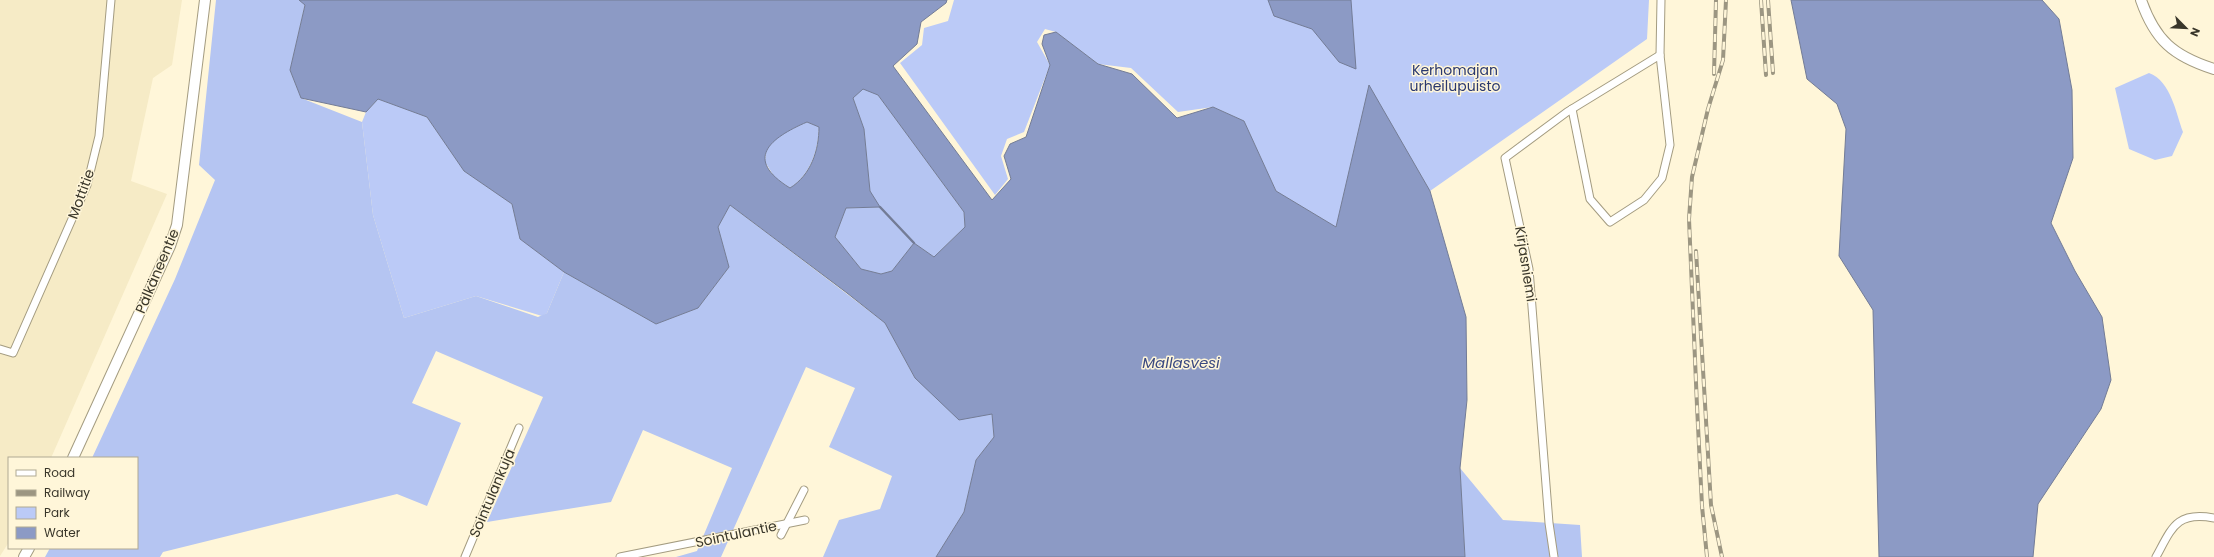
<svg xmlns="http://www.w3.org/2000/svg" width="2214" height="557" viewBox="0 0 2214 557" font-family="Poppins,sans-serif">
<rect width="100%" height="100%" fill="#fff6d9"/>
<path fill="#f6ebc6" d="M0,0H182L172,65L153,78L131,181L167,194L51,458H9V542L0,556Z"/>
<g fill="#bbcaf7">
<path d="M954,0H1649L1647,39L1430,191L1369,86L1336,227L1276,191L1244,121L1213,107L1178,112L1131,68L1098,64L1056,32L1045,29L1037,42L1050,65L1024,132L1007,139L1001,156L1008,179L995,195L900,63L922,45L924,28L948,21Z"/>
<path d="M2149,73C2171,81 2176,113 2183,132L2172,156L2155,160L2129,149L2115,88Z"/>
<path d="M378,99L427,117L464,171L512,204L520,239L564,272L547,313L542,316L476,296L404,318L373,215L362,122L366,112Z"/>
</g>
<g fill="#b5c5f2">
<path d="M216,0H299L305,4L290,70L301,98L362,122L373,215L404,318L476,296L538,317L547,313L564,272L656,324L698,308L729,267L718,227L730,205L885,323L915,378L992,414L994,437L976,460L964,512L936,557H823L839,520L880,509L892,476L829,447L855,388L806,367L721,557H676L697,551L732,468L643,430L611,502L487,522L543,397L436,351L412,403L461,423L427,506L397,494L163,552L160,557H45L50,548H137V458H92L175,279L215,180L199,165Z"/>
<path d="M863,88L878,95L964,212L965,227L934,257L914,243L892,271L881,274L861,269L835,237L846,208L879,207L870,191L864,129L853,98Z"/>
<path d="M807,122L819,127C818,150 811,174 790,188L775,178L765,162L766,149L780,134Z"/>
<path d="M1460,468L1503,520L1580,525L1582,557H1465Z"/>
</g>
<g fill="#8c9ac5" stroke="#737c96" fill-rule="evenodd">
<path d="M299,0H947L946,3L921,22L917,44L893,66L992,200L1011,179L1004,156L1010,144L1026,137L1050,65L1042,44L1044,35L1056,32L1098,64L1132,74L1177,118L1213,107L1244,121L1276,191L1336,227L1369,85L1430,191L1466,317L1467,400L1460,468L1465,557H936L964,512L976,460L994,437L992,414L959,420L915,378L885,323L847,293L730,205L718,227L729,267L698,308L656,324L564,272L520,239L512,204L464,171L427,117L378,99L366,112L301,98L290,70L305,5ZM863,89L878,95L964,212L965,227L934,257L914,243L892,271L881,274L861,269L835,237L846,208L880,207L870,191L864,129L853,98ZM807,122L819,127C819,150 811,175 790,188C743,159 770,138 807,122Z"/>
<path d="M1268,0H1351L1356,69L1339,62L1312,29L1274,16Z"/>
<path d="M1791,0H2042L2059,19L2072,90L2073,158L2051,223L2075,271L2102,317L2111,380L2101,409L2038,504L2033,557H1879L1873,310L1839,256L1846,129L1837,104L1807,79Z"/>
</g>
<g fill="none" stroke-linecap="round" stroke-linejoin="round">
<path stroke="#737c96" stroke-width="2.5" d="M880,207L914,243"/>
<g stroke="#a49c81" stroke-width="9">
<g id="minor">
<path d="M1572,109L1590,199L1610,222L1644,200L1662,178L1670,145L1660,55L1661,0"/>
<path d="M0,349L13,353L87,185L99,136L111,0"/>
<path d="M781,535L804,490"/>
<path d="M465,557L519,428"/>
<path d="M620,557L805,520"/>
<path d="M1554,557L1549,523L1529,269L1505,158L1567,112L1660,55"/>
<path d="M2156,557C2172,528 2176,511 2214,518"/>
</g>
</g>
<g stroke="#a49c81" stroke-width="12">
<g id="secondary">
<path d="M2141,0C2155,40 2173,56 2214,69"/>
<path d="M73,458L170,246L177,225L205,0"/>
<path d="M24,557L29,548"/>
</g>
</g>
<use href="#minor" stroke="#fff" stroke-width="7"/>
<use href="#secondary" stroke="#fff" stroke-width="10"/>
<g stroke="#9c9682" stroke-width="4">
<g id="rail">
<path d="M1761,0L1766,75"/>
<path d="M1768,0L1773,73"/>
<path d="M1714,74L1716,0"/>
<path d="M1696,251L1711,505L1722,557"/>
<path d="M1707,557L1702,506L1697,406L1689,219L1692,177L1708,109L1723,60L1726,0"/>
</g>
</g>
<use href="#rail" stroke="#fff6d9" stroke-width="2.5" stroke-dasharray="8" stroke-linecap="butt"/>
</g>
<g text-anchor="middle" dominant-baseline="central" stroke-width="3" stroke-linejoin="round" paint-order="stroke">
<g font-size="14" fill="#2a386f" stroke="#fff6d9">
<text x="1455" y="70">Kerhomajan<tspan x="1455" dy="16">urheilupuisto</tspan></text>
</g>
<g font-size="14" fill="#39362a" stroke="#fff6d9">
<text transform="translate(81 194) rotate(-70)">Mottitie</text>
<text transform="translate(1526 264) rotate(81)">Kirjasniemi</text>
<text transform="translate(157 271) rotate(-67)">Pälkäneentie</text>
<text transform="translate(492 493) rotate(-67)">Sointulankuja</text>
<text transform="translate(736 534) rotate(-12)">Sointulantie</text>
</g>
<g font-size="15" font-style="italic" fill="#3a4981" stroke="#fff6d9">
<text x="1181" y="362">Mallasvesi</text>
</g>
</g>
<rect x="8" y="457" width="130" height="92" fill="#fff6d9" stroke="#b0a993"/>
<rect x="16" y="470" width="20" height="6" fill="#ffffff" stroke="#b0a993"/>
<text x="44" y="477" font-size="12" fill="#39362a">Road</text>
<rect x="16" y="490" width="20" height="6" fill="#9c9682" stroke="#b0a993"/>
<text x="44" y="497" font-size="12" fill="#39362a">Railway</text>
<rect x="16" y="507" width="20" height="12" fill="#bbcaf7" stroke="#b0a993"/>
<text x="44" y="517" font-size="12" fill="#39362a">Park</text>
<rect x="16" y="527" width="20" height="12" fill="#8c9ac5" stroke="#b0a993"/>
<text x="44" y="537" font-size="12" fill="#39362a">Water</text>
<g transform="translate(2186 28) rotate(114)" stroke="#fff6d9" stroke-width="3" paint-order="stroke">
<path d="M0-3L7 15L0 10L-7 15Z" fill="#39362a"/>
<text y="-6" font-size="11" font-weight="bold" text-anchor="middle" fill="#39362a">N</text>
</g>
</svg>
